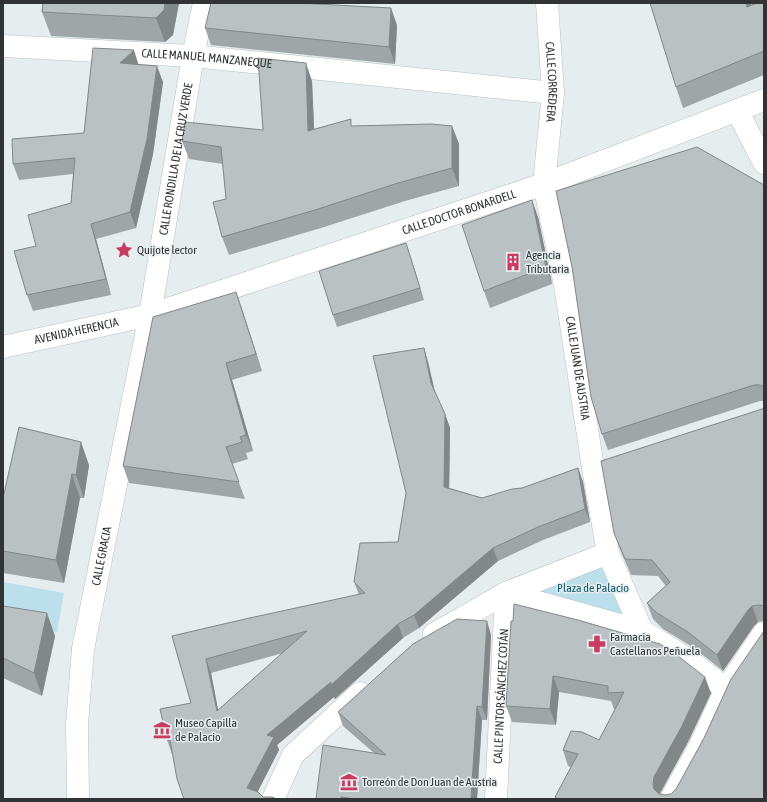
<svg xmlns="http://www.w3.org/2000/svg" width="767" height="802" viewBox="0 0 767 802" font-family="'Asap Condensed',sans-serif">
<rect width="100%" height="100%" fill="#e5edef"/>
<g fill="#bbe0ec">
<path d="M608,553L642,631L506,593Z"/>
<path d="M3,582L64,593L57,632L3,622Z"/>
</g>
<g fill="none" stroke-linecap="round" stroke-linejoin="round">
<g stroke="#b9c0c3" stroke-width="23">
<g id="street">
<path id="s1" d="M547,3L553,93L544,184L565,285L593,468L608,553L642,631"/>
<path id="s2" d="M3,46L193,56L553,93"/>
<path d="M737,110L764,163"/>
<path id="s3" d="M3,347L150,315L544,184L764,100"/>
<path d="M506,593L642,631L686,658L726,689"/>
<path d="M434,634L506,593L608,553"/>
<path id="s4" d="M78,799L77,724L83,649L150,315L193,56L204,3"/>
<path d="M273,799L293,755L360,693"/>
<path id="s5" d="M496,799L506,593"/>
<path d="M671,799L699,748L726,689L764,633"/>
</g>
</g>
<use href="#street" stroke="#fff" stroke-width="22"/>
</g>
<g fill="#9fa6a8" fill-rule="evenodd">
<path d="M43,3H179L173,35L165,42L51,36L42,12Z"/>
<path d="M764,3V75L683,108L676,87L751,5Z"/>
<path d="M397,25L395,64L211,45L205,28Z"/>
<path d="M139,65L163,82L153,154L136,228L96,239L111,295L33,311L27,295L36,246L71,203L73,174L19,180L13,164L84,133Z"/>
<path d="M312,81L314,129L353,126H452L459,144V186L405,201L321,228L229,255L222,237L226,199L223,164L189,159L182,141L263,130Z"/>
<path d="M764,185V401H760L608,450L602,434Z"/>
<path d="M538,217L552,284L490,308L484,291Z"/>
<path d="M410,255L424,300L337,327L333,315Z"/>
<path d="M236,292L262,371L232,380L253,451L246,453L248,459L232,464L245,499L129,483L123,466Z"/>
<path d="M424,348L428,362L435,392L445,414L450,428L449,488L482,498L522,488L578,468L583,482L590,522L543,540L498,561L419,628L403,638L335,699L334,697L277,745L279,750L257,792L263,797L184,799L173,753L172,754L167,740L191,703L172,636L359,595L354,582L398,542L406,493ZM283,653L218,710L211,673Z"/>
<path d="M764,408V621L758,622L754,626L723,671L694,648L663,629L653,619L647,603L666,586L658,576L631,575L620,549L614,533Z"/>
<path d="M89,465L84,498H80L64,583L3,573V498Z"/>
<path d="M3,606L55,636L42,696L3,678Z"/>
<path d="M511,621L711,693L688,742L660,794L665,795L764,799H555V797L571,767L568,766L563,750L599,740L616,709H614L611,701L559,692L556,725L512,722L506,706Z"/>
<path d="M491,635L487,720H482L477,799H316L374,753L343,726L338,712Z"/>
</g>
<g fill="#828788">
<path d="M165,3H179L173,35L165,42L156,18Z"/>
<path d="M746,3H751L754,28L747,7Z"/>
<path d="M391,8L397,25L395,64L389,47Z"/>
<path d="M134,50L139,66L120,63Z"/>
<path d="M306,63L312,81L315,149L308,131Z"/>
<path d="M157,66L163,82L153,154L136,228L130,212Z"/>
<path d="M452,126L459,144V186L452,168Z"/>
<path d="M532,200L538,217L552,284L546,267Z"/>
<path d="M91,224L96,239L111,295L106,279Z"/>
<path d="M406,243L410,255L424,300L420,288Z"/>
<path d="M236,292L242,309L262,371L256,354Z"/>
<path d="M424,348L428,362L436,397L431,383Z"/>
<path d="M226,363L232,380L253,451L246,435Z"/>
<path d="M445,414L450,428L449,500L444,487Z"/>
<path d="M81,442L89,465L84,498L76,475Z"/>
<path d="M578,468L583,482L590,522L585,509Z"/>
<path d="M72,474L80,498L64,583L56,560Z"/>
<path d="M493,548L498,561L419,628L414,615Z"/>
<path d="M752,606L758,622L754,626L723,671L717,655L748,610Z"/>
<path d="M47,613L55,636L42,696L34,673Z"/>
<path d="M487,621L491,635L487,720L482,707Z"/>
<path d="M398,624L403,638L335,699L334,697L277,745L279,750L254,799L247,788L267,735Z"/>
<path d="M206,659L211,673L221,725L217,711Z"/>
<path d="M553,676L559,692L556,725L550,709Z"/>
<path d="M705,677L711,693L688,742L660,793L659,799H658L653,784L654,777Z"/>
<path d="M477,706L482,720L477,799H471Z"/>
</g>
<g fill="#b9c1c3" stroke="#828788" fill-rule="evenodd">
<path d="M43,3H165L164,10L156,18L42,12Z"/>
<path d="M211,3H299L391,8L389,47L205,28Z"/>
<path d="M650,3H746L747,7L757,3H764V51L676,87Z"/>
<path d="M93,48L134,50L120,63L157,66L147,139L130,212L91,224L106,279L27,295L14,251L36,246L28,215L71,203L75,158L13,164L12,139L84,133Z"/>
<path d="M258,58L306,63L308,131L351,119V126L431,124L452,126V168L398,183L315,210L222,237L213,202L226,199L221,147L182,141L185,122L263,130Z"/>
<path d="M697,147L764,185V386L760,385H754L602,434L591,397L572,267L556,191Z"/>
<path d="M532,200L546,267L484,291L462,225Z"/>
<path d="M406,243L420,288L333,315L319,271Z"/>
<path d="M236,292L256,354L226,363L246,435L240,437L242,442L226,447L239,482L123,466L153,317Z"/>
<path d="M424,348L431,383L445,414L444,487L482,498L512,489L522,488L578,468L585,509L538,527L493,548L414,615L398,624L330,686L331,682L267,735L274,737L247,788L258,792L263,797H272L277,799H184L177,779L170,740H167L160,709L191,703L172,636L245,619L365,593L354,582L360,543L398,542L406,493L373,356ZM307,631L217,711L206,659Z"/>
<path d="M764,408V606L759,605L752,606L748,610L717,655L688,632L657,613L647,603L670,582L652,560L625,559L614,533L601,461L762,409Z"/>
<path d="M19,427L81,442L76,475L72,474L56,560L3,551V498Z"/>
<path d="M514,604L578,620L660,644L673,652L705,677L682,726L654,777L653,784L654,789L659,794L665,795L671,794L676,789L704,738L731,679L764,631V799H558L555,797L578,754L563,750L571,731L582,732L599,740L624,692L608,693V686L553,676L550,709L506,706L511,621H513Z"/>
<path d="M3,606L47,613L34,673L3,658Z"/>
<path d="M457,619L487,621L482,707L477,706L471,799H355L341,797V799H316L323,745L386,755L338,712L413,644Z"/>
</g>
<defs>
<g id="sight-bare" transform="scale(1.38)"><path d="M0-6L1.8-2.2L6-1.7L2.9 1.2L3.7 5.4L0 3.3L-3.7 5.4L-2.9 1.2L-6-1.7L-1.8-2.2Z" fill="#ca3b61" stroke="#e5edef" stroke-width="2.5" paint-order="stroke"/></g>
<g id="building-bare" transform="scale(1.38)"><path d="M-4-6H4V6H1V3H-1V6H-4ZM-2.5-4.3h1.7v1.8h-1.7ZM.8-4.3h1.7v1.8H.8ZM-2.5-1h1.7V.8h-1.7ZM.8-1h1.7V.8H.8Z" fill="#ca3b61" stroke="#e5edef" stroke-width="2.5" paint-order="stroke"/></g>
<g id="pharmacy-bare" transform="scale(1.38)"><path d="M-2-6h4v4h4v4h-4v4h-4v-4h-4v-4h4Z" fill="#ca3b61" stroke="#e5edef" stroke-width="2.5" paint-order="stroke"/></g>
<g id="museum-bare" transform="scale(1.38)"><path d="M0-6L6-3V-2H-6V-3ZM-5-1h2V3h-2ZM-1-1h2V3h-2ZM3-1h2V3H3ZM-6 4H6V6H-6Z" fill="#ca3b61" stroke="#e5edef" stroke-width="2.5" paint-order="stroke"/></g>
</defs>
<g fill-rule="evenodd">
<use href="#sight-bare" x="124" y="250"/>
<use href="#building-bare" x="513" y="262"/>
<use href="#pharmacy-bare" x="597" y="644"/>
<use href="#museum-bare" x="162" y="730"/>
<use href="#museum-bare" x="349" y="782"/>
</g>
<g text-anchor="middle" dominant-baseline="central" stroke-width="3" stroke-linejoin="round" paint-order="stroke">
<g font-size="12" fill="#313435" stroke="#e5edef">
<text stroke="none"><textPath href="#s2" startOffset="204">CALLE MANUEL MANZANEQUE</textPath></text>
<text stroke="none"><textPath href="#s1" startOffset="79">CALLE CORREDERA</textPath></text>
<text stroke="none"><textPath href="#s4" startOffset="649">CALLE RONDILLA DE LA CRUZ VERDE</textPath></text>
<text stroke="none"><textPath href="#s3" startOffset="476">CALLE DOCTOR BONARDELL</textPath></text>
<text stroke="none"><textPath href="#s3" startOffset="75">AVENIDA HERENCIA</textPath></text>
<text stroke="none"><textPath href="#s1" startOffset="369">CALLE JUAN DE AUSTRIA</textPath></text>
<text stroke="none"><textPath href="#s4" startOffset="245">CALLE GRACIA</textPath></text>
<text stroke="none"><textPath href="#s5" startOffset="103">CALLE PINTOR SÁNCHEZ COTÁN</textPath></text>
</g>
<g font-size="12" fill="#313435" stroke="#e5edef" text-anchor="start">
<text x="137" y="250">Quijote lector</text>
<text x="526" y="255">Agencia<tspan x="526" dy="14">Tributaria</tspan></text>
<text x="610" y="637">Farmacia<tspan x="610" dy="14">Castellanos Peñuela</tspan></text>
<text x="175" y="723">Museo Capilla<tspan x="175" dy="14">de Palacio</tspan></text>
<text x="362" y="782">Torreón de Don Juan de Austría</text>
</g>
<g font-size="12" fill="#115a6c" stroke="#e5edef">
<text x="593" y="588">Plaza de Palacio</text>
</g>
</g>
<rect width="767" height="802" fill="none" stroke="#313435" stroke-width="8"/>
</svg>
